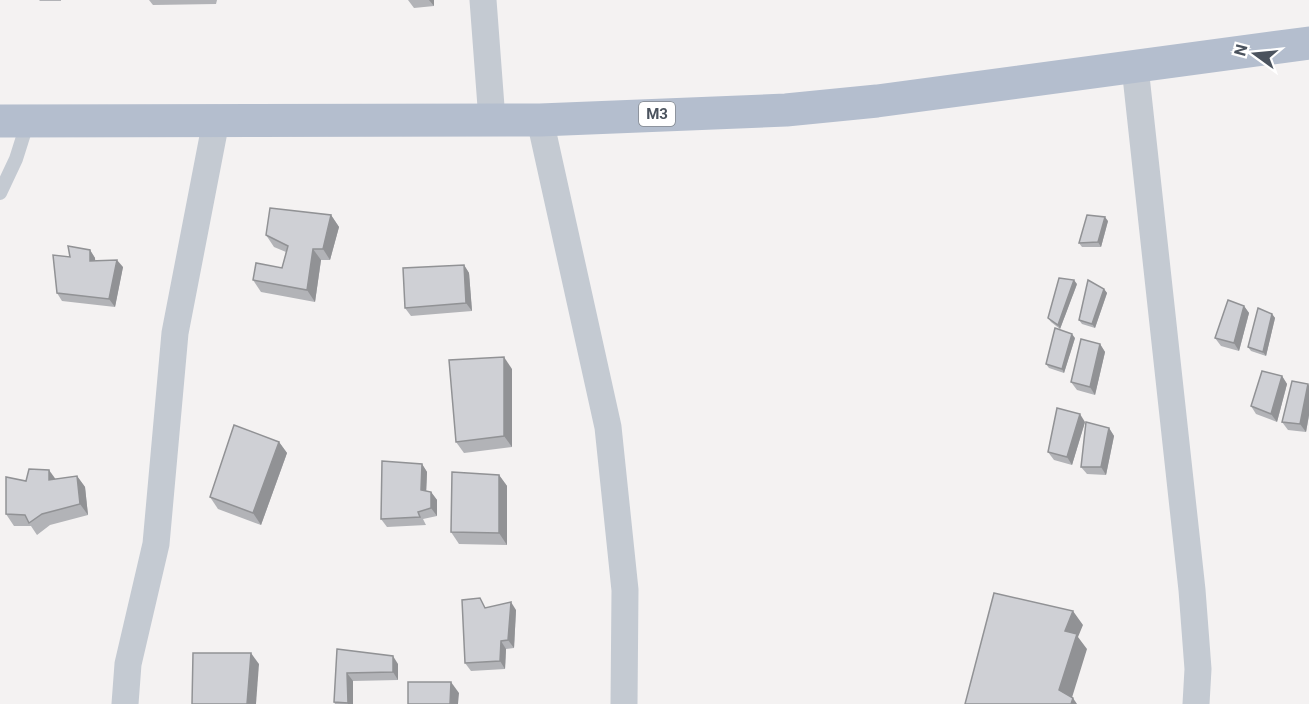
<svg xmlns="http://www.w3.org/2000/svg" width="1309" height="704" viewBox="0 0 1309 704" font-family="Roboto,sans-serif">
<rect width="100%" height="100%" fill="#f4f2f2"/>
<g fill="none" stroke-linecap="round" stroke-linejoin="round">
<path stroke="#c4cad2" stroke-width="14" d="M0,193L16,159L28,121"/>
<g stroke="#c4cad2" stroke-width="27">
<path d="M483,0L492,120"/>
<path d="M1135,67L1192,590L1198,669L1196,704"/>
<path d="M540,120L608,427L625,590L624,704"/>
<path d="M125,704L128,664L156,544L175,333L216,121"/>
</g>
<path stroke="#b4bece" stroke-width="33" d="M0,121L540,120L786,110L877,101L1309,43"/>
</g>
<g fill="#b2b3b7">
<path d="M39,0H61V1H40Z"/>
<path d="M149,0H217L216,4L153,5Z"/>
<path d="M408,0H434V6L414,8Z"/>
<path d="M331,215L339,227L330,260H321L315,302L261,292L253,280L282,268L286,252L274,247L266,235Z"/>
<path d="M1108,221L1101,247H1082L1079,243Z"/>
<path d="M90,250L95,258V261L123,267L115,307L62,301L57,293L70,257Z"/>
<path d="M464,265L469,273L472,311L411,316L405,308Z"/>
<path d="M1077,284L1060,329L1051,322L1048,318Z"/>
<path d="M1104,289L1107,293L1095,328L1082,324L1079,320Z"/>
<path d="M1244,306L1249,313L1239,351L1221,346L1215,338Z"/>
<path d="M1272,314L1275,318L1266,356L1251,351L1248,347Z"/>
<path d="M1075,338L1064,373L1049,368L1046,364Z"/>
<path d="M1100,344L1105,352L1095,395L1077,390L1071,382Z"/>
<path d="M512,369V447L464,453L456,442Z"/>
<path d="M1282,376L1287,384L1277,422L1256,414L1251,406Z"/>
<path d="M1308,384L1309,386V415L1306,432L1288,430L1282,422Z"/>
<path d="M1085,422L1072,465L1054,460L1048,452Z"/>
<path d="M1109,428L1114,436L1106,475L1087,474L1081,467Z"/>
<path d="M279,442L287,453L261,525L218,509L210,497Z"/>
<path d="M422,464L427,472L426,491L431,492L437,500V516L423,519L426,525L387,527L381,519Z"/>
<path d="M499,475L507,486V545L459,544L451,532Z"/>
<path d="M77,476L85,487L88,515L50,525L37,535L31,526H14L6,514L55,479Z"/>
<path d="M486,608L516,610L514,648L506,649L505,669L471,671L465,663Z"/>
<path d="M337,649L398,664V680L353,681V704H335L334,702Z"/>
</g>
<g fill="#919295">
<path d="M429,0H434V6Z"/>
<path d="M331,215L339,227L330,260L323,249Z"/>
<path d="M1105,217L1108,221L1101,247L1098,242Z"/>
<path d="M313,249L321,260L315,302L307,290Z"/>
<path d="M90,250L95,258L96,269L90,261Z"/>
<path d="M117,260L123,267L115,307L109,299Z"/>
<path d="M464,265L469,273L472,311L466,303Z"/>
<path d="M1074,280L1077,284L1060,329L1058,325Z"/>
<path d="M1104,289L1107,293L1095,328L1092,324Z"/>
<path d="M1244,306L1249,313L1239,351L1234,343Z"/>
<path d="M1272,314L1275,318L1266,356L1263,352Z"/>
<path d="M1072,334L1075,338L1064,373L1062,369Z"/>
<path d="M1100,344L1105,352L1095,395L1090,387Z"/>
<path d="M504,357L512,369V447L504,436Z"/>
<path d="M1282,376L1287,384L1277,422L1271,414Z"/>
<path d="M1308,384L1309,386V415L1306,432L1300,424Z"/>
<path d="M1080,414L1085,422L1072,465L1067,457Z"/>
<path d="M1109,428L1114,436L1106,475L1101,467Z"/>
<path d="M279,442L287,453L261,525L253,513Z"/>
<path d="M422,464L427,472L426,497L421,490Z"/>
<path d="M49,470L57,481L49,480Z"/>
<path d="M499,475L507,486V545L499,533Z"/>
<path d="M77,476L85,487L88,515L80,504Z"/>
<path d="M431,492L437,500V516L431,508Z"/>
<path d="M511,602L516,610L514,648L508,640Z"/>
<path d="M1073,611L1083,625L1078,637L1087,649L1070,704L1059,690L1065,631Z"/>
<path d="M501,641L506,649L505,669L500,661Z"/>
<path d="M251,653L259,664L256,704H247Z"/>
<path d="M393,656L398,664V680L393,672Z"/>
<path d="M347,673L353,681V704H348V703Z"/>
<path d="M451,682L459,693L458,704H450Z"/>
<path d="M1073,698L1077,704H1071Z"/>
</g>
<g fill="#cfd0d5" stroke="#919295" stroke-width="1.5">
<path d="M270,208L331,215L323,249H313L307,290L253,280L256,263L282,268L288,246L266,235Z"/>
<path d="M1087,215L1105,217L1098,242L1079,243Z"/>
<path d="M68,246L90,250V261L117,260L109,299L57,293L53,255L70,257Z"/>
<path d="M464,265L466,303L405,308L403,268Z"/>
<path d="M1059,278L1074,280L1058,325L1048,318Z"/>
<path d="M1088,280L1104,289L1092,324L1079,320Z"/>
<path d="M1228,300L1244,306L1234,343L1215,338Z"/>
<path d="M1258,308L1272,314L1263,352L1248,347Z"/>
<path d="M1055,328L1072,334L1062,369L1046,364Z"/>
<path d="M1081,339L1100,344L1090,387L1071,382Z"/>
<path d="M504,357V436L456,442L449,360Z"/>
<path d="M1262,371L1282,376L1271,414L1251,406Z"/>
<path d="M1292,381L1308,384L1300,424L1282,422Z"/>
<path d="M1057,408L1080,414L1067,457L1048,452Z"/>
<path d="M1086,422L1109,428L1101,467H1081Z"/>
<path d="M234,425L279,442L253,513L210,497Z"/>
<path d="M382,461L422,464L421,490L431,492V508L418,512L420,517L381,519Z"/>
<path d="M29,469L49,470V480L77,476L80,504L42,514L29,523L25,515L6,514V477L26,481Z"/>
<path d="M452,472L499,475V533L451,532Z"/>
<path d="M994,593L1073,611L1065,631L1077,634L1059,690L1073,698L1071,704H965Z"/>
<path d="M480,598L485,608L511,602L508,640L501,641L500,661L465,663L462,600Z"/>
<path d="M337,649L393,656V672L347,673L348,703L334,702Z"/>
<path d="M193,653H251L247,704H192Z"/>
<path d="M408,682H451L450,704H408Z"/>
</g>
<g text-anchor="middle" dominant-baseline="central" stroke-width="6" stroke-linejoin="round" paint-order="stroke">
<rect fill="#fff" stroke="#81878e" stroke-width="1.5" x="639" y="102" width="36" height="24" rx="4.5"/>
<g font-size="15" font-weight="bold" fill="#4b535e">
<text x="657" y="114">M3</text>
</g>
</g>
<g transform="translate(1255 54) rotate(285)" stroke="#ffffff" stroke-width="4.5" paint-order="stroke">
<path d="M0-4.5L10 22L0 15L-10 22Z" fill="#4b535e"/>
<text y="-9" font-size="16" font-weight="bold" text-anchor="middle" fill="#4b535e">N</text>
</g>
</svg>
